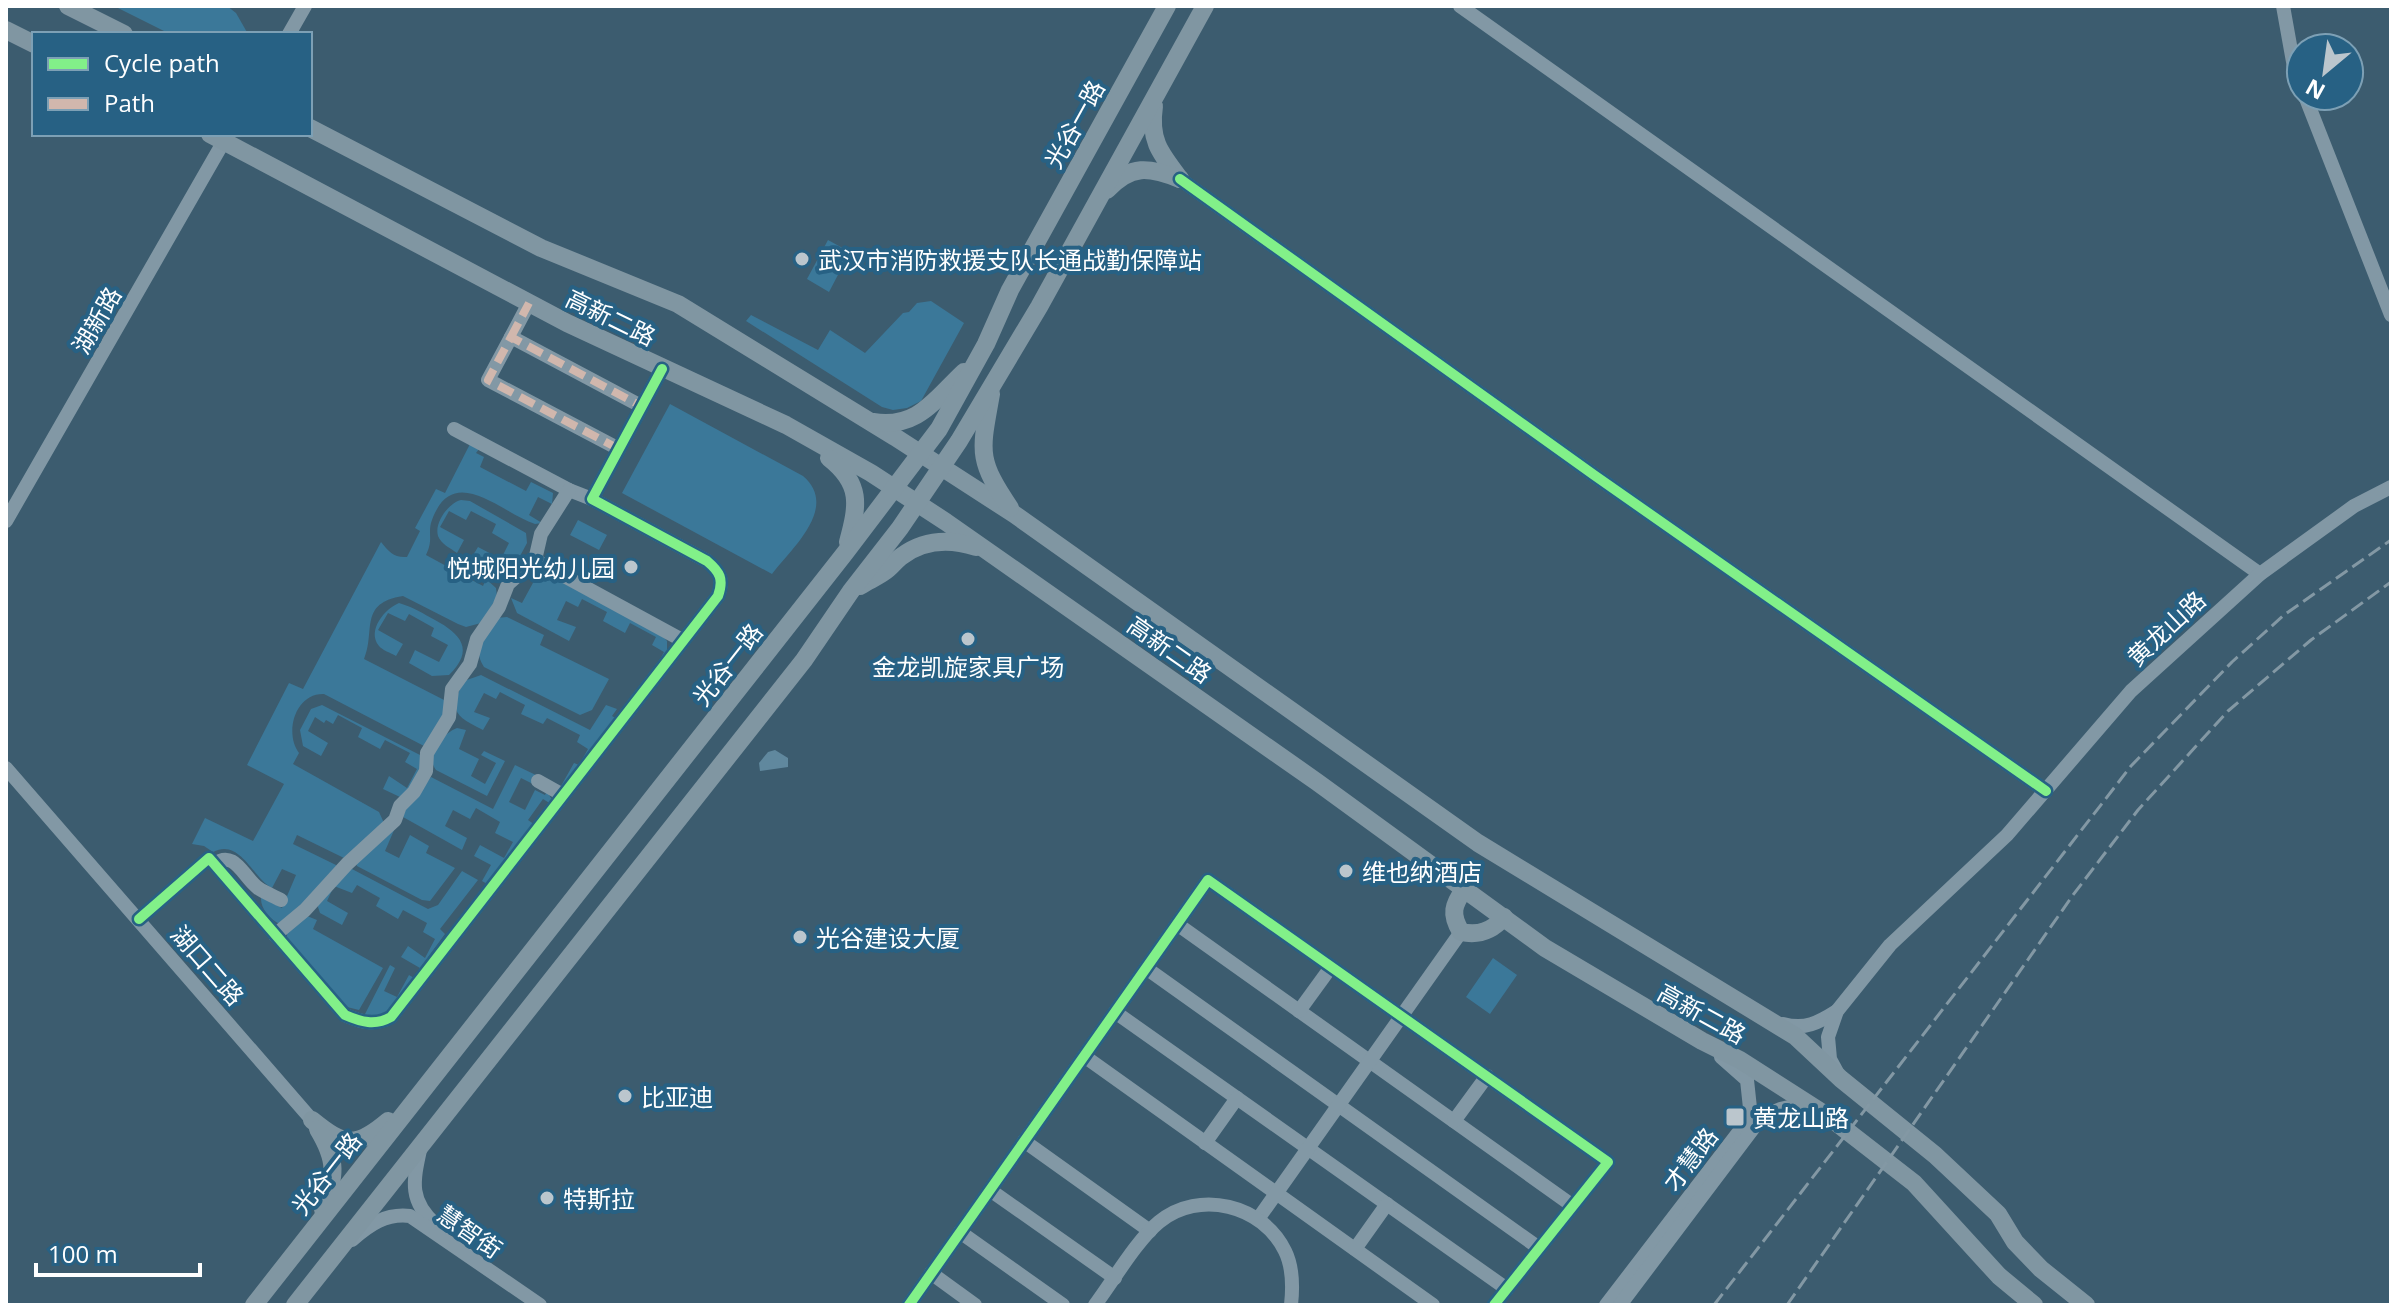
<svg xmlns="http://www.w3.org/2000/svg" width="2397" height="1311" viewBox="0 0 2397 1311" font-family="'Open Sans','Noto Sans SC',sans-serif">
<rect width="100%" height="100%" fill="#3c5c6f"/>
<g fill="#3b7899">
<path d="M114,6H227L236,13L248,34H170Z"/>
<path d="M828,240L850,252L829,292L807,279Z"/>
<path d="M931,301L964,323L921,401L907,408L893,410L882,407L746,321L751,315L818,350L830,330L865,353L903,313L909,312L917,303Z"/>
<path d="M670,404L803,476C839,507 793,547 772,574L622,493Z"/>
<path d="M470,444L479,449L476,453L484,457L480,467L526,491L531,482L553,493L552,504L538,497L529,515L542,523L535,524C500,512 453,462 432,520C427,533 434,539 426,555L483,586L486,579L496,588L497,597L481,623L466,627L458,624L403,596C358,603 376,631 364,659L448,702L446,714L424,746L324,694C295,693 284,733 299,753L293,764L379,812L384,823L344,858L297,835L293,844L336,865L337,871L280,924C270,920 260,908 261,897L282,908L296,875L282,869L272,888C252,877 240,838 213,852L204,846L192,844L205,818L253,841L284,784L247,765L289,683L303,689L381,542C389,552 394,558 407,557L420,531L415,528L436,489L445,493Z"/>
<path d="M461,500L470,501L526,533L527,543L512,571L499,575L470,560L478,547L501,559L509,543L492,533L496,524L471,511L466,520L449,511L440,527L464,540L457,553C450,548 441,544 438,536C434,522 449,503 461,500Z"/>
<path d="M578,520L607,535L599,550L570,535Z"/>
<path d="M530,571H540L660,633L667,641V654L654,671L664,652L652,645L656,637L630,623L625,633L603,621L607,612L582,599L578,607L566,601L557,620L576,627L569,641L517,613L511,598L522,603L534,581L523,575Z"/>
<path d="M399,603C413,607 424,614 435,620C461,634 475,650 449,675L432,676L409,663L415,650L439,662L448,645L431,636L434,628L409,614L405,621L388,613L378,630L403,644L396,656C391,653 382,650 379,646C366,630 386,608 399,603Z"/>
<path d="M507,617L544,635L540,645L609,679L592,710L580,715L484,667C471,648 486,634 497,618Z"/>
<path d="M481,675L590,730L606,705L617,709L612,716L617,719L564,788L561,786L574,763L579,765L588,749L577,742L580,735L547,718L543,724L521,714L525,705L500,692L496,699L484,693L474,712L490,718L483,730C455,716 448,711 464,681Z"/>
<path d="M322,705L420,755L422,765L411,789L400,797L383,789L389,776L407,788L417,769L405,762L410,753L385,740L380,749L358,737L362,728L338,715L333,724L326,720L324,723L315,717L308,731L328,743L321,756L303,746L300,730L311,709Z"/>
<path d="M457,728L466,730L459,749L479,759L471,776L485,784L496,763L481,755L484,751L505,761L487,796L436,770C424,754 442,734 457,728Z"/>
<path d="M515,765L540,777L537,786L521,778L509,802L525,810L535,790L545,795L547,791L552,800L551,804L543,799L528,820L535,825L489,885L482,881L491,865L474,856L480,845L504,858L513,842L495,833L500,822L476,808L470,819L453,810L445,826L467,838L462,850L403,817L406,808L431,777L493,809Z"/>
<path d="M395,828L385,851L399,858L410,835L429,846L426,853L455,868L430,901L422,900L357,866L356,862Z"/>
<path d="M352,869L428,909L438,905L462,871L478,880L440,929L445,934L420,968L401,957L408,946L425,958L435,939L423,932L427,923L403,910L398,919L376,906L380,898L357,885L352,893L334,886L327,901L348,913L342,925L320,913L317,904L348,870Z"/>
<path d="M307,916L317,920L313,929L383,968L359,1010L347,1007L287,938V933Z"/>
<path d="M1493,958L1517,975L1490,1014L1466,997Z"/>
<path d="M390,965L395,968L384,991L397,997L409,975L414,978L388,1015L364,1016Z"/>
</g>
<path fill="#60889e" d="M775,750L788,758V767L760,771L759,763L768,752Z"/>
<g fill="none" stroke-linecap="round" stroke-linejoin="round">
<g stroke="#8298a5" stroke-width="14">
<path d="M1460,6L2260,574"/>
<path d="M2283,6L2295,73L2301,87"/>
<path d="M289,34L305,6"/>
<path d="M2305,96L2391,315"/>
<path d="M1180,179L1594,475L2046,791"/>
<path d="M511,337L529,303"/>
<path d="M454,429L569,490L592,499"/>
<path d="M619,449L488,380L511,337L641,406"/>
<path d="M569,490L541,534L535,560L682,640"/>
<path d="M6,521L224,141"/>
<path d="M6,768L312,1120"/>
<path d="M538,781L563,795"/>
<path d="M214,864C235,849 243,877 258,888C265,893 274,896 281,900"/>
<path d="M139,919L209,858L345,1015C361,1022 375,1026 391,1017L718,596C724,579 720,572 707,561L592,499L662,369"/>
<path d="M1177,924L1573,1206"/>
<path d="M275,935L305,910L347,864L395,820L400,806L414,792L426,771L427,753L449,717L452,689L470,664L477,639L499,607L508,584L535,560"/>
<path d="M1146,968L1539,1248"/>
<path d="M1299,1011L1331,967"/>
<path d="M1115,1012L1507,1289"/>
<path d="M1783,1024C1805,1030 1818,1023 1837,1011"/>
<path d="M1084,1056L1433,1305"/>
<path d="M1837,1072L1830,1059L1828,1037L1837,1011L1890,945L2007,835L2131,691L2260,574L2354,506L2391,487"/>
<path d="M1454,1121L1487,1076"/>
<path d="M1024,1141L1150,1231"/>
<path d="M1205,1143L1237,1098"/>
<path d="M420,1150C413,1182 409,1201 436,1225"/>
<path d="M990,1190L1115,1278"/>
<path d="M1258,1219L1461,932"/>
<path d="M960,1232L1063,1305"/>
<path d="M352,1240C369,1225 386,1213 410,1216L540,1305"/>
<path d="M1355,1249L1387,1204"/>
<path d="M931,1273L975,1305"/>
<path d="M909,1305L1208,880L1608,1162L1494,1305"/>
<path d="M1095,1305C1113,1281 1137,1240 1159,1222C1199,1189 1263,1205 1285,1251C1293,1267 1293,1287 1291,1305"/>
<path d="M1606,1305L1748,1120L1750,1108L1747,1080L1721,1057"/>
<path d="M1620,1305L1755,1126C1772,1110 1788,1102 1811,1110"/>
</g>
<g stroke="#8096a2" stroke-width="18">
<path d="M68,6L124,34"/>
<path d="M6,30L34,44"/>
<path d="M1154,106C1149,140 1160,153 1180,179"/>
<path d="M310,128L541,248L678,304L895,437L1014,514L1478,843L1795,1036L1841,1079L1935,1155L1998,1214L2015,1242L2041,1269L2086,1305"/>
<path d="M210,134L567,323L786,425L871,473L946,522L1317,782L1545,948L1702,1041L1740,1060L1829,1117L1914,1183L1999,1276L2034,1305"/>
<path d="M1107,190C1131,164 1149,167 1180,179"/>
<path d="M991,394C981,451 976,458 1010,508"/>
<path d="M873,422C918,429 934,400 964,372"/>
<path d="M829,458C862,484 858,505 848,542"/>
<path d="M860,586C869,580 880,576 888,569C893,565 897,559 902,556C925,539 951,539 976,547"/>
<path d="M1465,888C1453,905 1450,914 1461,932C1479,936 1492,931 1504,917"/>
<path d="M312,1120C344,1146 355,1149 388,1121"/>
<path d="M318,1129C338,1162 335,1175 323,1210"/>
<path d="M254,1305L845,553L939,429L986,344L1010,290L1167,6"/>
<path d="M295,1305L804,660L851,591L900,528L959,441L1039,307L1205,6"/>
</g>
<g stroke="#8398a4" stroke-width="3" stroke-dasharray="14 6" stroke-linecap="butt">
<path d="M1714,1305L2131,766L2232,662L2284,615L2391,540"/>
<path d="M1787,1305L2073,895L2138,810L2228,711L2311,640L2391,582"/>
</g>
<g stroke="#d1b7ad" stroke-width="8" stroke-dasharray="16 8" stroke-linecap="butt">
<path d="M511,337L529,303"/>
<path d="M619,449L488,380L511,337L641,406"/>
</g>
<g stroke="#276184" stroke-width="15">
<g id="cycleway">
<path d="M1180,179L1594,475L2046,791"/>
<path d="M139,919L209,858L345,1015C361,1022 375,1026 391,1017L718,596C724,579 720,572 707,561L592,499L662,369"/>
<path d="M909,1305L1208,880L1608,1162L1494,1305"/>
</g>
</g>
<use href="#cycleway" stroke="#82f089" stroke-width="10"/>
</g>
<g fill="#bbc6cd" stroke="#276184" stroke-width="3">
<circle cx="802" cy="259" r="8"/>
<circle cx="631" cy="567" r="8"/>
<circle cx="968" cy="639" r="8"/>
<circle cx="1346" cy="871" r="8"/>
<circle cx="800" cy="937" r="8"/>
<circle cx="625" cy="1096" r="8"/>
<rect x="1725" y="1107" width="20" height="20" rx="4"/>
<circle cx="547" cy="1198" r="8"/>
</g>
<g text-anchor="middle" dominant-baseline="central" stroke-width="8" stroke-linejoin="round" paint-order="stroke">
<g font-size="24" fill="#fff" stroke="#276184">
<text transform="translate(1074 124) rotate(-61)">光谷一路</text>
<text transform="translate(611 317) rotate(26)">高新二路</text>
<text transform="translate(96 320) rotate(-60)">湖新路</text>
<text transform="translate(2166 628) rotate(-43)">黄龙山路</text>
<text transform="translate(1170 649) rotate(35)">高新二路</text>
<text transform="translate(727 664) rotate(-52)">光谷一路</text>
<text transform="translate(208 965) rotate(49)">湖口二路</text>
<text transform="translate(1702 1013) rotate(29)">高新二路</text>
<text transform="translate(1690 1159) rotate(-53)">才慧路</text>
<text transform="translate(326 1173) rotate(-52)">光谷一路</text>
<text transform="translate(470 1231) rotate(35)">慧智街</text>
</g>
<g font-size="24" fill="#fff" stroke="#276184" text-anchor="start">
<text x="818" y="259">武汉市消防救援支队长通战勤保障站</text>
<text x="615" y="567" text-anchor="end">悦城阳光幼儿园</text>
<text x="968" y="666" text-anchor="middle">金龙凯旋家具广场</text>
<text x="1362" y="871">维也纳酒店</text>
<text x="816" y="937">光谷建设大厦</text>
<text x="641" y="1096">比亚迪</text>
<text x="1753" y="1117">黄龙山路</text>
<text x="563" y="1198">特斯拉</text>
</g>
</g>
<rect width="2397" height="1311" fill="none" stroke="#ffffff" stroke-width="16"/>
<rect x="32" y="32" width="280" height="104" fill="#276184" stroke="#7da0b5" stroke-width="2"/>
<rect x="48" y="58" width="40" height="12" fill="#82f089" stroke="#7da0b5" stroke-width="2"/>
<text x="104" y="72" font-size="24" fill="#ffffff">Cycle path</text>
<rect x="48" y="98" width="40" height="12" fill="#d1b7ad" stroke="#7da0b5" stroke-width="2"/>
<text x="104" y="112" font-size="24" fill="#ffffff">Path</text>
<g transform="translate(2325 72) rotate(209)"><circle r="38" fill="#276184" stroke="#7da0b5" stroke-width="2"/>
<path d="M0-6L14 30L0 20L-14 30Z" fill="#bbc6cd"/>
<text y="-12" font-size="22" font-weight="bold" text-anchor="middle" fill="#ffffff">N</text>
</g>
<path d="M36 1263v12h164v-12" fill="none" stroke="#ffffff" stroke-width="4"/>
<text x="48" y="1263" font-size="24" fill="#ffffff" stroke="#276184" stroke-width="6" paint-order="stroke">100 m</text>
</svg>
